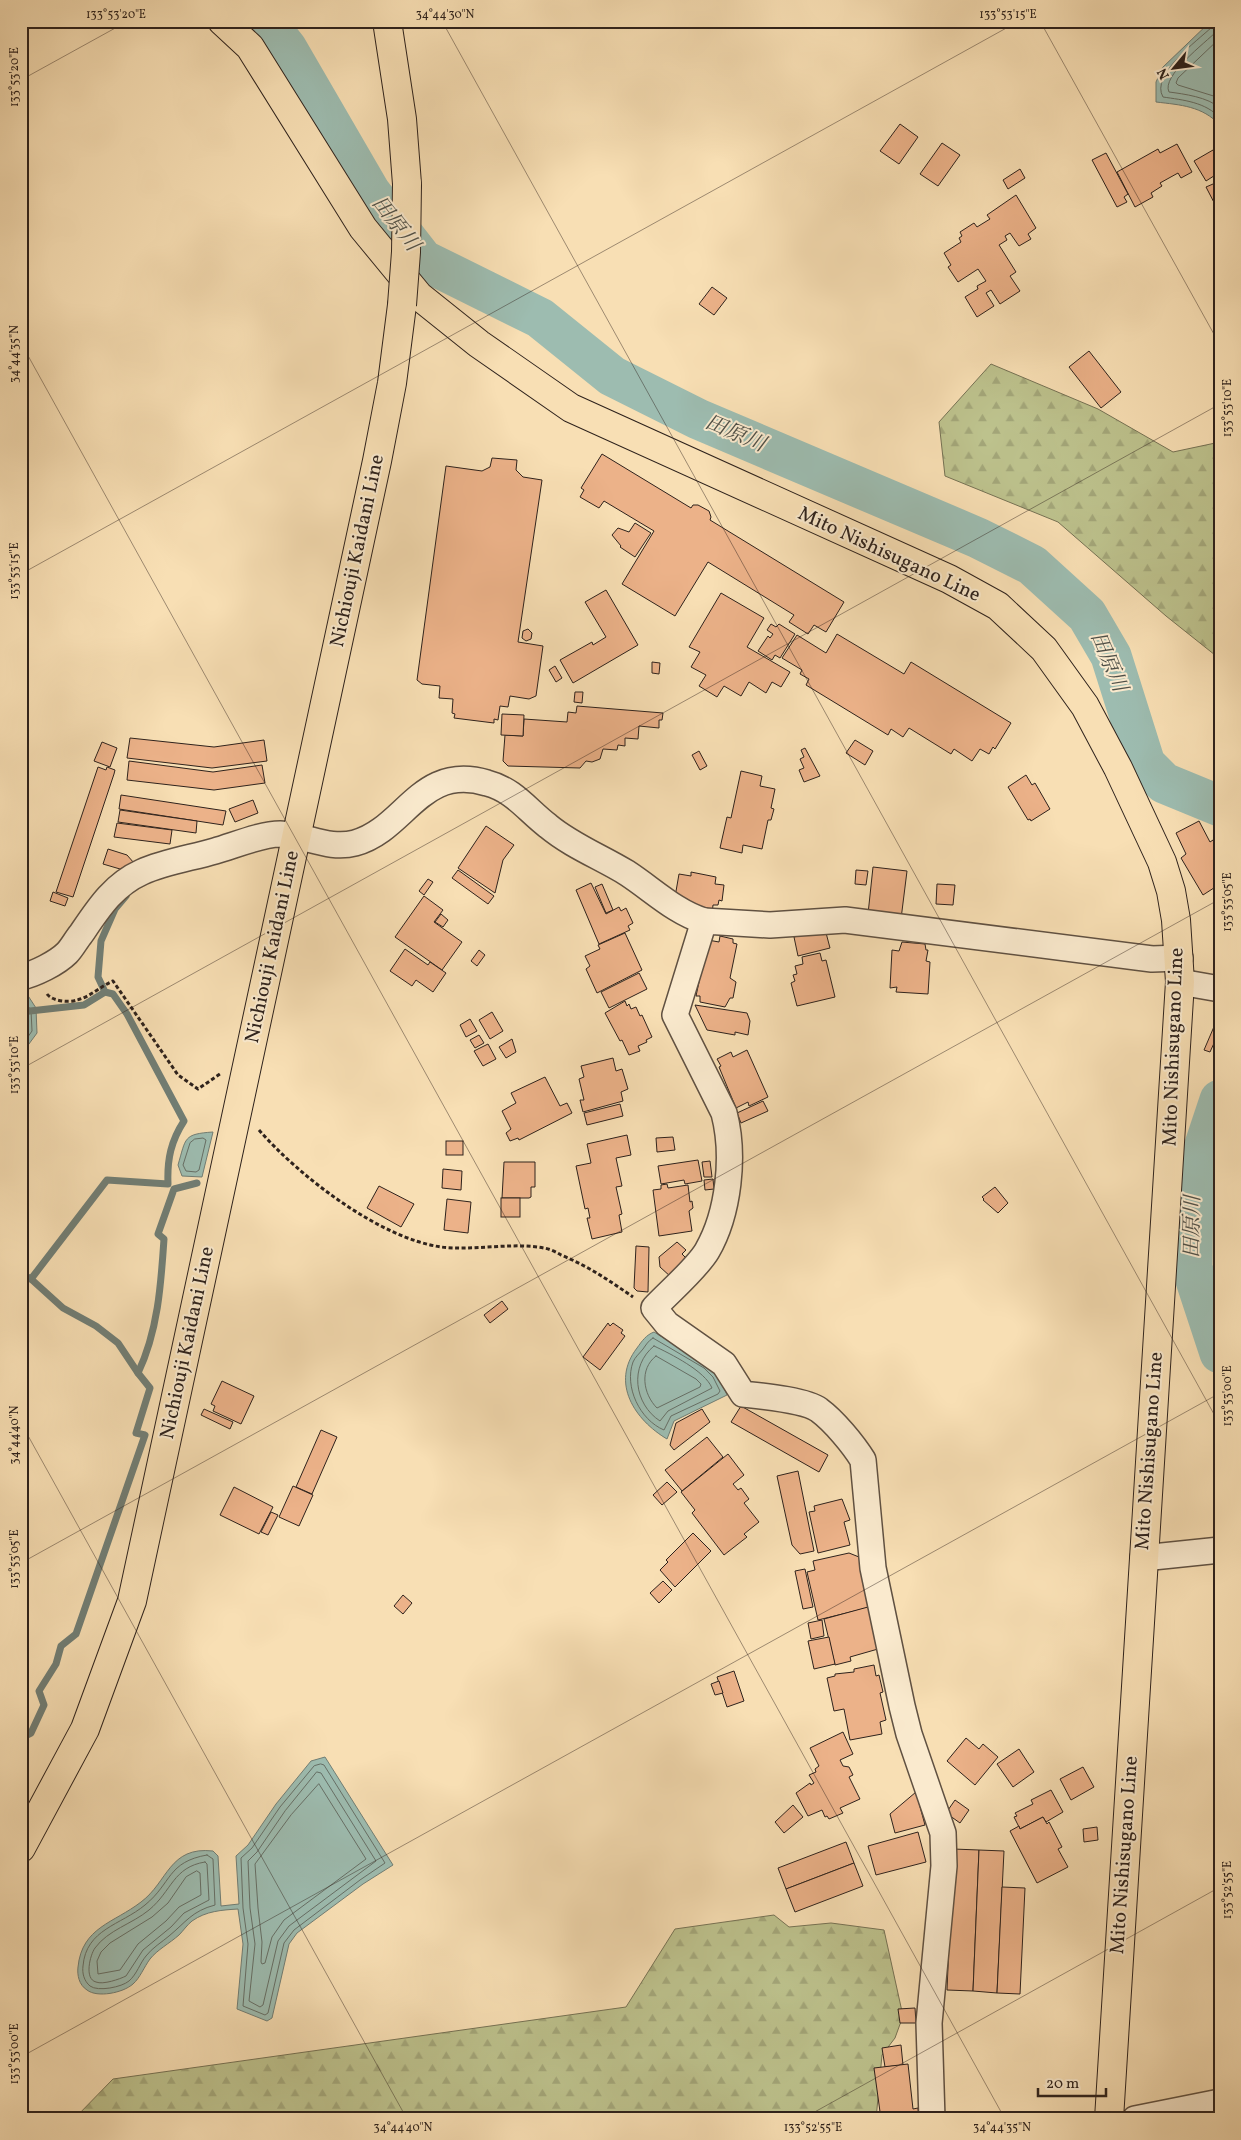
<svg xmlns="http://www.w3.org/2000/svg" width="1241" height="2140" viewBox="0 0 1241 2140" font-family="Vollkorn,'Noto Serif JP',serif">
<defs>
<pattern id="forest-firs" width="22" height="20" patternUnits="userSpaceOnUse" patternTransform="scale(1.25)"><rect width="22" height="20" fill="#bdc28d"/><path d="M5 1l3.5 6h-7zM16 11l3.5 6h-7z" fill="#a3a679"/></pattern>
</defs>
<rect width="100%" height="100%" fill="#f8dfb4"/>
<filter id="stains"><feTurbulence type="fractalNoise" baseFrequency=".004" numOctaves="4"/><feColorMatrix values="0 0 0 0 .2 0 0 0 0 .09 0 0 0 0 .02 0 0 0 .5 -.17"/></filter>
<radialGradient id="worn" r=".72"><stop offset=".6" stop-color="#630" stop-opacity="0"/><stop offset="1" stop-color="#630" stop-opacity=".3"/></radialGradient>
<g fill="url(#forest-firs)" stroke="#767254">
<path d="M991,364L1098,409L1173,452L1220,442V659L1166,616L1058,522L945,476L939,422Z"/>
<path d="M774,1915L789,1927L831,1923L884,1930L903,2016L895,2038L882,2055L876,2119H74L113,2079L626,2007L675,1929Z"/>
</g>
<g fill="#9dbcb0" stroke="#717e75">
<path d="M1211,21H1220V125C1202,106 1181,105 1156,102V82L1163,67Z"/>
<path d="M25,991L36,1008L37,1033L26,1048L21,1046V993Z"/>
<path d="M213,1132L202,1177L182,1176L178,1165C186,1138 183,1134 213,1132Z"/>
<path d="M654,1332L707,1364L718,1374L727,1395L674,1421L667,1439C635,1420 610,1383 637,1348C642,1341 646,1335 654,1332Z"/>
<path d="M325,1757L393,1865L363,1884L297,1933L289,1944L272,2018L267,2021L237,2009L243,1944L238,1909C222,1910 206,1911 192,1921C187,1925 183,1931 179,1935C170,1943 157,1950 150,1959C144,1967 140,1978 133,1984C123,1993 97,1998 87,1990C79,1985 77,1975 78,1967C82,1927 114,1923 141,1902C168,1882 169,1846 213,1851L218,1856L221,1906L239,1904L236,1856L248,1845L276,1804L311,1761Z"/>
</g>
<g fill="none" stroke-linecap="round" stroke-linejoin="round">
<g stroke="#666f66" stroke-width="1">
<path d="M1214,21L1212,27C1197,41 1150,75 1163,97C1183,100 1206,102 1220,118"/>
<path d="M1220,25L1217,31C1205,43 1161,76 1169,92C1184,94 1208,97 1220,108"/>
<path d="M1220,38L1178,78L1176,83L1178,85L1220,98"/>
<path d="M21,997L31,1010L32,1031L25,1041L21,1042"/>
<path d="M195,1139L203,1138L206,1140L199,1170L196,1172L186,1171L183,1165L190,1143Z"/>
<path d="M653,1338L704,1368L713,1377L720,1391L718,1394L671,1416L664,1430C640,1420 624,1387 633,1362C635,1357 640,1353 643,1349C646,1345 648,1341 653,1338Z"/>
<path d="M654,1346C671,1354 705,1371 712,1388L668,1411L660,1421C634,1404 629,1366 654,1346Z"/>
<path d="M656,1356L696,1379L701,1384L700,1387L657,1408C643,1394 639,1369 656,1356Z"/>
<path d="M321,1764L324,1765L385,1863L360,1880L294,1930L284,1943L268,2013L265,2015L243,2006L248,1944L243,1908L241,1858L252,1848L280,1807L314,1766Z"/>
<path d="M317,1772L321,1773L376,1861L289,1926L278,1941L263,2005L260,2007L249,2001L255,1944L250,1908L248,1861L257,1852L285,1811Z"/>
<path d="M319,1784L366,1859L284,1920L272,1937L265,1963L262,1964L261,1962L262,1942L258,1908L255,1864L291,1815Z"/>
<path d="M207,1855L213,1859L215,1905C192,1911 186,1922 169,1936C162,1942 152,1948 146,1956C140,1963 137,1974 129,1981C122,1987 98,1992 90,1986C84,1981 82,1973 83,1966C86,1929 121,1925 145,1905C172,1883 167,1862 207,1855Z"/>
<path d="M205,1862L207,1864L209,1900L184,1913L171,1927L143,1950L126,1976C120,1979 103,1985 96,1982C84,1979 90,1955 95,1948C108,1930 132,1924 149,1910C172,1891 173,1867 205,1862Z"/>
<path d="M197,1871L200,1873L201,1895L179,1907L166,1921L138,1944L120,1970L98,1974L97,1961L101,1952L110,1943L152,1917L168,1903L186,1877Z"/>
</g>
<g stroke="#717e75" stroke-width="7">
<path d="M21,1012L84,1005L105,992"/>
<path d="M21,1274L31,1279L63,1308L96,1326L118,1343L138,1373"/>
<path d="M31,1279L107,1180L168,1184C167,1159 171,1141 184,1121L127,1014L113,994L105,992L98,977L101,941L115,909L126,896"/>
<path d="M21,1738L31,1733L44,1705L39,1691L56,1664L61,1646L76,1634L145,1435L136,1433L150,1388L138,1373C158,1331 161,1284 164,1239L158,1234L174,1189L197,1183"/>
</g>
<g stroke="#9dbcb0" stroke-width="41">
<path d="M265,21L287,49L370,192L423,260L540,318L612,376L698,419L978,538L1032,565L1087,615L1111,656L1145,764L1164,783L1220,806"/>
<path d="M1220,1100L1193,1181L1192,1268L1220,1353"/>
</g>
</g>
<g fill="#ecb289" stroke="#2e221c">
<path d="M900,124L918,137L899,164L880,151Z"/>
<path d="M942,143L960,155L938,186L920,174Z"/>
<path d="M1177,144L1192,172L1181,178L1178,173L1160,183L1162,186L1151,193L1153,197L1135,207L1117,172L1158,149L1160,153Z"/>
<path d="M1213,150L1220,162V172L1206,181L1194,161Z"/>
<path d="M1106,153L1128,194L1124,197L1127,202L1117,207L1092,160Z"/>
<path d="M1020,169L1025,178L1008,189L1003,180Z"/>
<path d="M1220,181V214L1206,187Z"/>
<path d="M1016,195L1036,228L1028,234L1031,239L1019,246L1010,233L1005,236L1007,240L999,245L1016,272L1010,276L1020,291L1000,304L991,290L986,293L994,306L977,317L965,297L978,289L977,286L986,281L978,269L958,282L948,267L951,265L944,253L961,242L959,238L962,236L960,232L974,223L977,227L990,219L987,215Z"/>
<path d="M712,287L727,298L714,315L699,304Z"/>
<path d="M1089,351L1121,392L1101,408L1069,367Z"/>
<path d="M602,454L691,508L693,505H698L709,511L711,517L710,520L844,602L826,632L814,625L808,634L789,622L794,615L708,562L675,616L622,584L654,531L604,501L599,508L580,497L584,490L581,488Z"/>
<path d="M492,458L517,460L516,470L523,477L542,480L518,642L543,646L536,696L529,699L510,696L508,707L500,706L498,720L494,719V723L454,718L455,714L452,713L453,699L439,698L440,686L422,684L417,680L446,466L482,471L490,467Z"/>
<path d="M635,523L651,533L635,557L620,547L621,546L612,535L618,528L629,532Z"/>
<path d="M606,590L638,645L573,683L560,660L592,642L593,645L606,637L585,602Z"/>
<path d="M721,593L764,618L747,647L790,672L781,687L772,682L766,693L749,682L741,696L724,686L717,697L699,686L706,675L691,667L700,652L689,647Z"/>
<path d="M771,624L776,627L779,624L795,634L780,658L775,655L772,660L758,651L768,636L770,638L773,634L767,630Z"/>
<path d="M528,629L532,633L531,639L526,641L522,638L523,631Z"/>
<path d="M837,634L904,674L911,662L1011,723L995,749L993,747L989,754L980,749L972,761L954,749L951,754L909,728L903,737L891,729L888,735L806,685L809,679L800,674L802,670L782,658L797,635L826,653Z"/>
<path d="M652,662L660,663L659,674L652,673Z"/>
<path d="M555,666L562,678L556,682L549,670Z"/>
<path d="M575,692H583L582,703L574,702Z"/>
<path d="M577,706L663,713L662,720H659V728L639,726L638,739L625,738V746L618,745L617,750L603,749L600,759L592,762L586,761L580,768L508,766L503,761L505,735L523,736L524,719L567,722L568,712L576,713Z"/>
<path d="M502,714L524,715L523,736L501,735Z"/>
<path d="M130,738L214,747L264,740L267,761L212,768L127,758Z"/>
<path d="M855,740L873,751L865,765L846,753Z"/>
<path d="M102,742L117,748L110,767L94,761Z"/>
<path d="M805,748L820,776L804,782L799,770L804,768L800,759L804,757L801,750Z"/>
<path d="M699,751L707,766L700,770L692,755Z"/>
<path d="M129,761L213,772L262,765L265,783L214,790L127,780Z"/>
<path d="M98,767L106,770L107,767L115,770L114,774L73,897L56,892Z"/>
<path d="M741,771L762,776L760,786L775,789L771,808L774,809L771,820H768L762,849L743,845L742,853L720,848L727,817L731,818Z"/>
<path d="M1026,775L1032,785L1035,783L1050,809L1031,821L1030,819L1028,820L1008,787Z"/>
<path d="M121,795L226,811L223,825L119,809Z"/>
<path d="M253,800L258,813L235,822L229,809Z"/>
<path d="M120,810L197,821L196,833L118,822Z"/>
<path d="M1199,821L1210,842L1213,840L1217,848L1220,846V884L1203,895L1181,858L1186,854L1176,833Z"/>
<path d="M117,823L172,830L170,844L114,837Z"/>
<path d="M486,826L514,845L503,860L495,893L458,868Z"/>
<path d="M108,849L127,855L134,863L120,869L103,864Z"/>
<path d="M873,867L907,871L901,919L868,914Z"/>
<path d="M458,870L494,896L488,904L452,878Z"/>
<path d="M856,870L868,871L866,885L855,884Z"/>
<path d="M691,872L716,877L715,884L724,885L722,901L719,900L718,905H713L712,914L675,897L679,874L691,876Z"/>
<path d="M428,879L433,882L424,895L419,891Z"/>
<path d="M591,883L606,914L619,907L621,911L626,908L633,923L628,926L630,930L599,944L576,890Z"/>
<path d="M602,884L613,910L606,913L595,887Z"/>
<path d="M937,884L955,885L953,905L936,904Z"/>
<path d="M53,892L68,898L65,906L50,901Z"/>
<path d="M424,896L443,910L434,922L462,942L442,970L395,937Z"/>
<path d="M441,914L448,920L443,927L435,922Z"/>
<path d="M825,929L830,948L798,956L794,937Z"/>
<path d="M625,933L642,970L597,993L586,969L590,966L585,956L600,949L598,945Z"/>
<path d="M720,936L733,939V943L737,944L730,978L736,982L733,998H730L725,1007L700,1002V996H696L708,940L719,942Z"/>
<path d="M902,942L925,944L926,950H928L926,961L930,962L928,994L896,992L897,987L890,988L892,950L899,951Z"/>
<path d="M405,949L428,965L430,962L446,973L433,992L416,980L412,986L390,971Z"/>
<path d="M479,950L485,955L477,966L471,961Z"/>
<path d="M820,953L822,961L826,960L835,997L797,1006L791,983L795,981L793,975L797,974L795,966L803,964L802,957Z"/>
<path d="M639,973L647,989L609,1008L601,992Z"/>
<path d="M625,1001L627,1006L629,1004L631,1009L636,1007L640,1016L642,1015L652,1037L646,1040L647,1042L638,1046L640,1051L629,1055L622,1040L620,1041L605,1013Z"/>
<path d="M695,1005L747,1013L750,1021L748,1035L735,1032V1035L707,1030Z"/>
<path d="M492,1012L503,1031L490,1039L479,1020Z"/>
<path d="M470,1019L477,1031L466,1037L460,1025Z"/>
<path d="M1216,1022L1220,1024V1030L1210,1052L1204,1050Z"/>
<path d="M479,1035L484,1043L475,1048L470,1040Z"/>
<path d="M512,1039L516,1052L506,1058L499,1047Z"/>
<path d="M488,1044L496,1059L483,1066L474,1051Z"/>
<path d="M747,1050L768,1097L749,1106L748,1102L736,1108L719,1067L721,1066L717,1059L731,1052L733,1057Z"/>
<path d="M613,1058L616,1071L622,1069L628,1089L621,1092L623,1101L583,1112L580,1100H584L579,1079L584,1077L581,1066Z"/>
<path d="M545,1077L560,1106L567,1103L572,1113L519,1140L518,1138L510,1141L506,1133L511,1129L502,1111L516,1103L511,1093Z"/>
<path d="M763,1101L768,1111L741,1123L737,1113Z"/>
<path d="M620,1104L623,1116L587,1125L584,1113Z"/>
<path d="M627,1135L631,1155L616,1158L622,1186L616,1187L622,1214L619,1215L622,1232L592,1239L587,1218H590L588,1208L585,1209L576,1166L591,1163L587,1144Z"/>
<path d="M673,1137L675,1150L657,1152L656,1138Z"/>
<rect x="446" y="1141" width="17" height="14"/>
<path d="M698,1160L702,1181L685,1184L684,1180L661,1184L658,1166Z"/>
<path d="M710,1161L712,1177H704L702,1162Z"/>
<path d="M504,1162H535V1187H531V1197L529,1198H502Z"/>
<path d="M443,1169L462,1171L461,1190L442,1188Z"/>
<path d="M713,1179L714,1189L705,1190L704,1180Z"/>
<path d="M667,1184L668,1188L688,1185L690,1202L692,1201L693,1208L689,1211L692,1231L659,1236L653,1190L661,1189V1185Z"/>
<path d="M379,1186L414,1204L401,1227L367,1208Z"/>
<path d="M995,1187L1008,1203L998,1213L983,1200L984,1199L982,1197Z"/>
<rect x="501" y="1198" width="19" height="19"/>
<path d="M447,1199L471,1202L468,1233L444,1230Z"/>
<path d="M677,1242L686,1250L682,1254L687,1259L671,1277L660,1267L659,1257Z"/>
<path d="M636,1246L649,1247L648,1292L637,1291L634,1288Z"/>
<path d="M502,1301L508,1309L490,1323L484,1315Z"/>
<path d="M608,1323L610,1326L613,1323L623,1330L621,1333L625,1336L600,1370L583,1357Z"/>
<path d="M222,1381L254,1396L241,1424L213,1411L215,1406L211,1404Z"/>
<path d="M741,1406L828,1455L819,1472L731,1422Z"/>
<path d="M204,1409L233,1422L230,1429L201,1415Z"/>
<path d="M702,1409L710,1422L674,1450L670,1445L676,1423Z"/>
<path d="M321,1430L337,1437L312,1494L296,1487Z"/>
<path d="M707,1437L723,1457L682,1491L665,1470Z"/>
<path d="M728,1454L744,1475L733,1484L738,1490L741,1488L749,1499L744,1503L759,1522L744,1534L747,1537L724,1555L692,1513L695,1510L681,1492Z"/>
<path d="M798,1471L814,1551L800,1554L792,1545L777,1476Z"/>
<path d="M667,1482L677,1492L662,1505L653,1495Z"/>
<path d="M293,1486L313,1495L299,1526L279,1517Z"/>
<path d="M234,1487L273,1507L259,1534L220,1515Z"/>
<path d="M842,1499L850,1520L844,1522L850,1545L818,1553L809,1512L815,1511L814,1506Z"/>
<path d="M271,1512L278,1515L268,1535L261,1532Z"/>
<path d="M693,1533L711,1551L675,1587L660,1570L668,1562L666,1560Z"/>
<path d="M849,1553L859,1557L871,1607L818,1620L807,1572L815,1570L813,1561Z"/>
<path d="M805,1569L813,1607L803,1609L795,1571Z"/>
<path d="M663,1581L672,1590L659,1603L650,1593Z"/>
<path d="M403,1595L412,1603L403,1614L394,1606Z"/>
<path d="M868,1607L878,1649L850,1657L851,1661L835,1665L824,1619Z"/>
<path d="M822,1620L824,1636L811,1639L808,1623Z"/>
<path d="M829,1637L835,1664L814,1669L808,1641Z"/>
<path d="M874,1665L876,1676L879,1675L883,1692L880,1693L886,1720L880,1722L882,1734L850,1740L844,1709L834,1711L827,1678L835,1676V1674L854,1672V1669Z"/>
<path d="M734,1671L744,1701L727,1707L717,1677Z"/>
<path d="M719,1681L723,1693L715,1695L711,1684Z"/>
<path d="M843,1732L853,1754L840,1760L843,1766L849,1767L853,1775L849,1777L860,1799L840,1808L843,1813L829,1819L827,1816L825,1817L822,1810L808,1816L796,1793L810,1783L811,1785L814,1783L809,1775L816,1772L815,1769L819,1766L810,1748Z"/>
<path d="M966,1738L979,1749L983,1744L998,1757L975,1785L947,1761Z"/>
<path d="M1019,1749L1034,1772L1013,1787L997,1764Z"/>
<path d="M1083,1767L1094,1787L1071,1800L1060,1779Z"/>
<path d="M1051,1790L1063,1812L1046,1822L1043,1817L1020,1829L1014,1817L1017,1816L1015,1813L1033,1804L1031,1800Z"/>
<path d="M916,1792L925,1825L895,1833L890,1814Z"/>
<path d="M955,1800L969,1810L960,1823L946,1813Z"/>
<path d="M793,1805L803,1817L784,1833L775,1822Z"/>
<path d="M1043,1817L1047,1824L1049,1822L1062,1847L1058,1849L1068,1867L1037,1883L1010,1831L1019,1826L1020,1829Z"/>
<path d="M1097,1827L1098,1840L1084,1842L1083,1829Z"/>
<path d="M918,1832L926,1862L876,1875L868,1846Z"/>
<path d="M846,1842L854,1863L786,1889L778,1868Z"/>
<path d="M953,1849L979,1850L973,1991L947,1990Z"/>
<path d="M979,1850L1004,1851L997,1993L973,1991Z"/>
<path d="M854,1863L863,1886L795,1912L786,1889Z"/>
<path d="M1002,1887L1025,1888L1020,1994L997,1993Z"/>
<path d="M915,2008L916,2023H900L898,2009Z"/>
<path d="M901,2045L903,2065L885,2067L882,2048Z"/>
<path d="M908,2064L913,2109L918,2108L919,2119H881L874,2068Z"/>
</g>
<g fill="none" stroke-linecap="round" stroke-linejoin="round">
<g stroke="#605142" stroke-width="28">
<g id="minor">
<path d="M21,977C35,974 57,963 67,953C72,948 76,940 81,934C98,909 113,885 142,872C164,862 191,858 215,851C233,846 261,834 280,834C306,835 329,850 355,843C406,829 420,763 487,783C514,790 527,810 548,826C572,846 601,857 627,873C653,890 675,912 704,921"/>
<path d="M1180,982L1220,989"/>
<path d="M1143,1558L1220,1550"/>
<path d="M932,2119L929,2023L944,1866L943,1833L909,1734L902,1706L873,1568L863,1460C853,1444 834,1421 819,1410C806,1400 761,1396 743,1394L724,1364L667,1324L654,1308C668,1293 697,1268 707,1251C729,1213 735,1155 724,1113L675,1015L704,921L770,925L845,920L1152,959L1180,958"/>
<path d="M1135,2119L1220,2102"/>
</g>
</g>
<g stroke="#2e221c" stroke-width="30">
<g id="major">
<path d="M222,21L250,47L363,228L419,296L479,344L571,408L949,579L998,606L1044,649L1085,706L1118,768L1162,862L1171,891L1176,920L1180,982L1109,2119"/>
<path d="M387,21L402,119L407,184"/>
<path d="M21,1848L85,1729L132,1601L377,461L392,383L402,305"/>
</g>
</g>
<g stroke="#2e221c" stroke-width="3" stroke-dasharray="4 2.5" stroke-linecap="butt">
<path d="M47,994C52,1001 69,1003 77,1000C90,997 101,986 113,981L178,1075L198,1089L220,1074"/>
<path d="M259,1130C299,1176 379,1238 441,1247C474,1251 511,1242 544,1248C550,1249 556,1252 561,1255C588,1266 610,1281 633,1297"/>
</g>
<use href="#minor" stroke="#faeace" stroke-width="25"/>
<use href="#major" stroke="#f8dfb4" stroke-width="28"/>
<g stroke="#2e221c" stroke-width="30" stroke-linecap="butt">
<path id="major-bridge" d="M402,305L406,252L407,184"/>
</g>
<use href="#major-bridge" stroke="#f8dfb4" stroke-width="28"/>
</g>
<path fill="none" stroke="#2e221c" stroke-width="1" stroke-opacity="0.45" d="M442,21L1220,1425M1040,21L1220,345M21,80L128,21M21,343L1005,2119M21,574L1019,21M21,1069L1220,404M21,1423L407,2119M21,1563L1220,899M21,2057L1220,1393M802,2119L1220,1887"/>
<g text-anchor="middle" dominant-baseline="central" stroke-width="4" stroke-linejoin="round" paint-order="stroke">
<g font-size="20" fill="#2e221c" stroke="#faeace">
<text transform="translate(358 551) rotate(-78)">Nichiouji Kaidani Line</text>
<text transform="translate(889 555) rotate(25)">Mito Nishisugano Line</text>
<text transform="translate(273 947) rotate(-78)">Nichiouji Kaidani Line</text>
<text transform="translate(1174 1047) rotate(-88)">Mito Nishisugano Line</text>
<text transform="translate(188 1343) rotate(-78)">Nichiouji Kaidani Line</text>
<text transform="translate(1150 1451) rotate(-86)">Mito Nishisugano Line</text>
<text transform="translate(1125 1855) rotate(-86)">Mito Nishisugano Line</text>
</g>
<g font-size="21" font-style="italic" fill="#4f5048" stroke="#faeace">
<text transform="translate(395 224) rotate(52)">田原川</text>
<text transform="translate(735 434) rotate(23)">田原川</text>
<text transform="translate(1108 662) rotate(67)">田原川</text>
<text transform="translate(1193 1227) rotate(-89)">田原川</text>
</g>
</g>
<rect width="1241" height="2140" fill="none" stroke="#f8dfb4" stroke-width="55"/>
<g transform="translate(1174 68) rotate(241)" stroke="#faeace" stroke-width="4" paint-order="stroke">
<path d="M0-4L9 19L0 12L-9 19Z" fill="#2e221c"/>
<text y="-8" font-size="14" font-weight="bold" text-anchor="middle" fill="#2e221c">N</text>
</g>
<path d="M1038 2088v8h68v-8" fill="none" stroke="#2e221c" stroke-width="2.5"/>
<text x="1046" y="2088" font-size="15" fill="#2e221c" stroke="#faeace" stroke-width="4" paint-order="stroke">20 m</text>
<rect x="28" y="28" width="1186" height="2084" fill="none" stroke="#2e221c" stroke-width="2"/>
<g font-size="12" text-anchor="middle" fill="#2e221c">
<text x="116" y="18">133°53'20"E</text>
<text x="445" y="18">34°44'30"N</text>
<text x="1008" y="18">133°53'15"E</text>
<text transform="translate(14 77) rotate(-90)" y="4">133°53'20"E</text>
<text transform="translate(14 354) rotate(-90)" y="4">34°44'35"N</text>
<text transform="translate(1227 408) rotate(-90)" y="4">133°53'10"E</text>
<text transform="translate(14 571) rotate(-90)" y="4">133°53'15"E</text>
<text transform="translate(1227 902) rotate(-90)" y="4">133°53'05"E</text>
<text transform="translate(14 1065) rotate(-90)" y="4">133°53'10"E</text>
<text transform="translate(1227 1396) rotate(-90)" y="4">133°53'00"E</text>
<text transform="translate(14 1435) rotate(-90)" y="4">34°44'40"N</text>
<text transform="translate(14 1559) rotate(-90)" y="4">133°53'05"E</text>
<text transform="translate(1227 1890) rotate(-90)" y="4">133°52'55"E</text>
<text transform="translate(14 2054) rotate(-90)" y="4">133°53'00"E</text>
<text x="403" y="2131">34°44'40"N</text>
<text x="813" y="2131">133°52'55"E</text>
<text x="1002" y="2131">34°44'35"N</text>
</g>
<rect width="100%" height="100%" filter="url(#stains)"/>
<rect width="100%" height="100%" fill="url(#worn)"/>
</svg>
